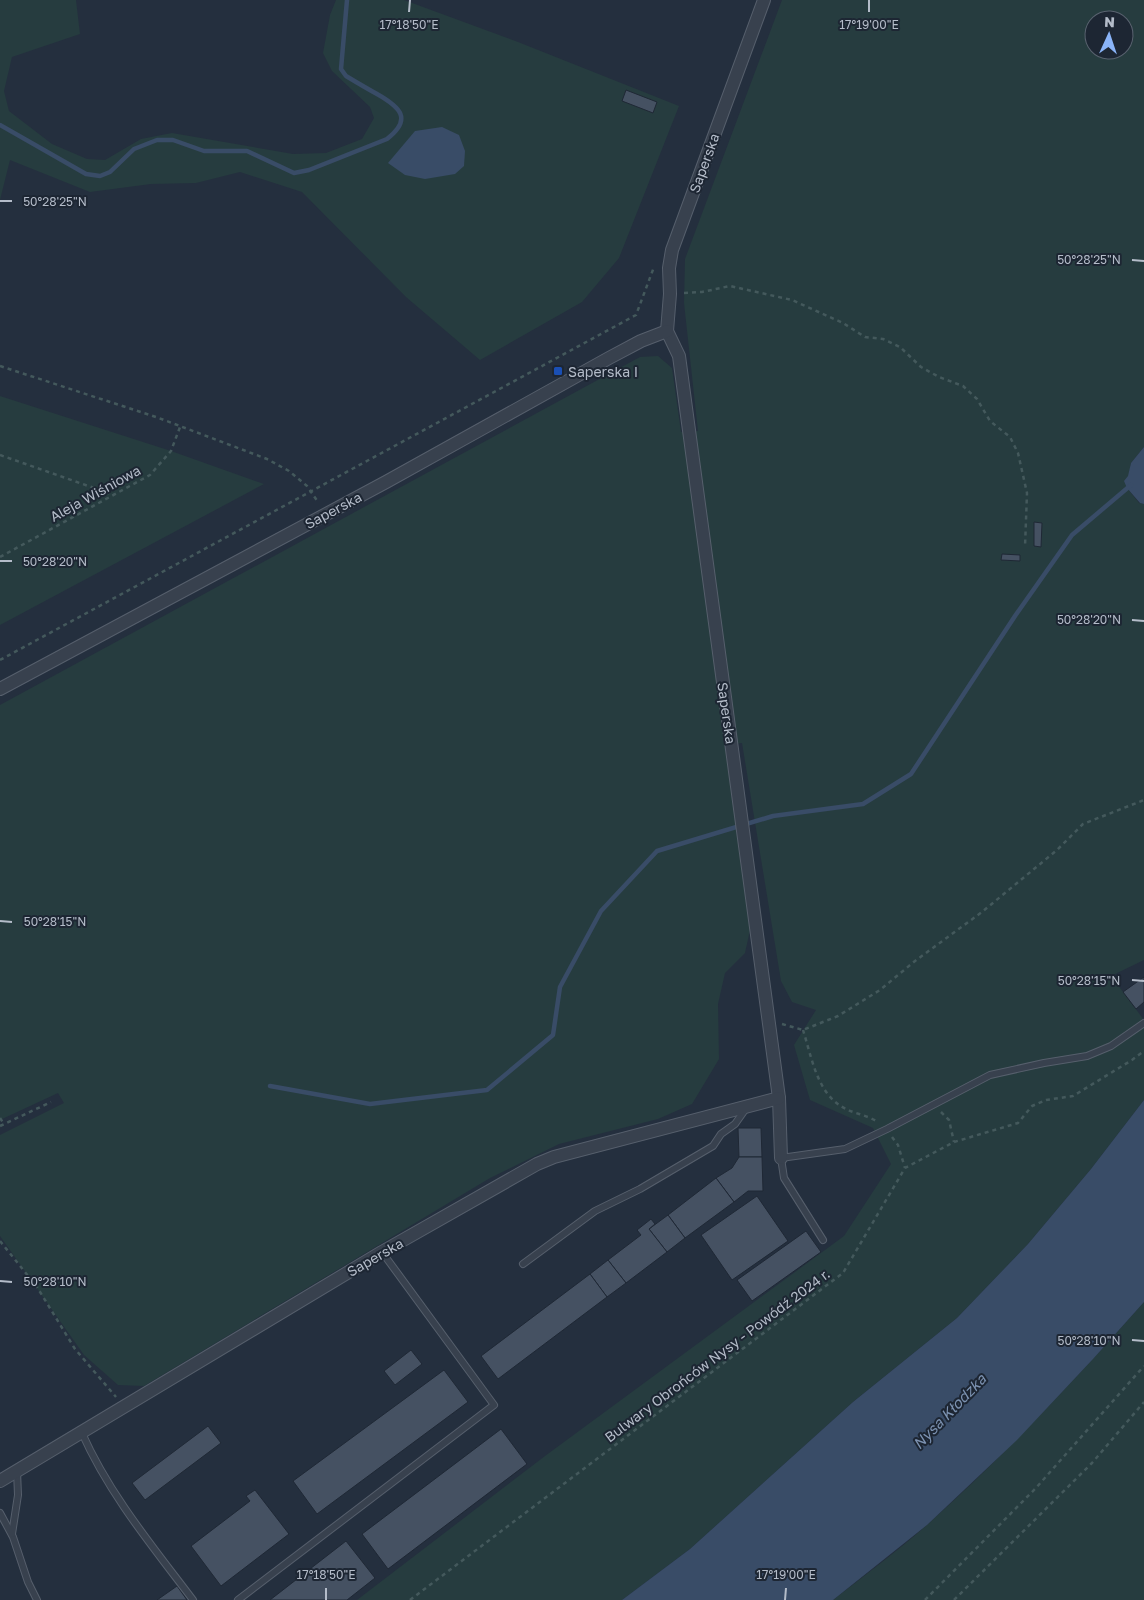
<svg xmlns="http://www.w3.org/2000/svg" width="1144" height="1600" viewBox="0 0 1144 1600" font-family="'Golos Text',sans-serif">
<rect width="100%" height="100%" fill="#242f3e"/>
<g fill="#263c3f" fill-rule="evenodd">
<path d="M0,0H76L80,34L12,57L4,91L9,111L52,144L87,159L105,160L141,139L172,133L293,154L326,153L362,139L374,118L370,107L332,71L323,53L330,15L336,0H404L518,42L679,106L619,258L582,302L480,360L406,297L302,192L240,172L196,183L151,184L90,192L10,160L0,200Z"/>
<path d="M782,0H1144V447L1131,463L1127,488L1139,503L1144,504V960L1111,976L1144,1020V1100L1091,1169L1028,1244L957,1318L853,1402L690,1549L622,1600H357L545,1456L844,1236L891,1164L873,1128L810,1100L794,1045L816,1010L792,1002L781,981L742,743L725,745L750,930L745,953L725,973L718,1004L719,1059L692,1104L658,1119L559,1144L490,1178L144,1386L118,1385L84,1355L0,1236V1135L64,1103L58,1093L0,1120V705L640,357L658,356L672,368L681,432L698,431L684,303L685,259ZM1094,20H1124V50H1094Z"/>
<path d="M0,396L171,451L264,484L0,625Z"/>
<path d="M1144,1302V1600H833C865,1575 898,1551 928,1524C1005,1455 1076,1379 1144,1302Z"/>
</g>
<g fill="#394c67">
<path d="M442,127L459,135L465,151L464,166L455,174L425,179L405,175L388,163L415,131Z"/>
<path d="M1144,447V504L1140,503L1127,488L1124,481L1128,476L1131,463Z"/>
<path d="M1144,1100V1302L1093,1359L1017,1440L927,1525L833,1600H622L690,1549L853,1402L957,1318L1028,1244L1091,1169Z"/>
</g>
<g fill="none" stroke-linecap="round" stroke-linejoin="round">
<g stroke="#394c67" stroke-width="4.5">
<path d="M0,125L86,174L100,176L110,172L134,149L157,140H173L204,151H247L294,173L309,170L387,139C413,119 400,107 377,94C366,88 356,82 346,76L341,69L347,0"/>
<path d="M270,1086L370,1104L487,1090L553,1035L560,987L601,911L657,851L773,816L863,804L911,774L1015,616L1072,535L1131,485"/>
</g>
</g>
<g fill="#455162" stroke="#1f2835">
<path d="M626,90L657,102L653,113L622,101Z"/>
<path d="M1034,522L1042,523L1041,547L1034,546Z"/>
<path d="M1002,554L1020,555V561L1001,560Z"/>
<path d="M1144,977V1002L1136,1009L1123,992Z"/>
<path d="M738,1128H761L762,1157H739Z"/>
<path d="M739,1157H762L763,1191H748L734,1202L716,1178L732,1168Z"/>
<path d="M716,1178L734,1202L685,1238L668,1215Z"/>
<path d="M757,1196L788,1241L732,1280L701,1235Z"/>
<path d="M668,1215L685,1238L667,1252L649,1229Z"/>
<path d="M651,1219L655,1224L649,1229L667,1252L626,1283L608,1260L641,1235L637,1230Z"/>
<path d="M806,1231L821,1252L752,1301L737,1280Z"/>
<path d="M608,1260L626,1283L607,1297L590,1274Z"/>
<path d="M590,1274L607,1297L498,1379L481,1356Z"/>
<path d="M411,1350L422,1364L395,1385L384,1371Z"/>
<path d="M444,1370L468,1402L317,1514L293,1481Z"/>
<path d="M208,1426L221,1443L145,1500L132,1483Z"/>
<path d="M501,1429L527,1464L388,1569L362,1534Z"/>
<path d="M255,1490L289,1534L221,1586L191,1546L250,1501L246,1496Z"/>
<path d="M346,1541L375,1578L347,1600H270Z"/>
<path d="M177,1586L187,1600H157Z"/>
</g>
<g fill="none" stroke-linecap="round" stroke-linejoin="round">
<g stroke="#565f6c" stroke-width="8">
<g id="service">
<path d="M823,1240L784,1178L781,1158L845,1149L887,1129L990,1075L1044,1063L1087,1056L1111,1046L1144,1023"/>
<path d="M523,1264L595,1211L640,1189L713,1146L721,1134L735,1124L747,1107"/>
<path d="M82,1433C109,1494 153,1547 193,1600"/>
<path d="M0,1513L13,1537L28,1582L37,1600"/>
<path d="M12,1534L18,1495L17,1471"/>
<path d="M238,1600L494,1405L382,1252"/>
</g>
</g>
<g stroke="#565f6c" stroke-width="14">
<g id="minor">
<path d="M764,0L672,250L669,268L670,294L667,331L679,356L779,1098L781,1158"/>
<path d="M0,689L386,482L609,358L641,341L667,331"/>
<path d="M0,1481L382,1252L537,1164L554,1157L779,1098"/>
</g>
</g>
<g stroke="#44595c" stroke-width="2.5" stroke-dasharray="4 4" stroke-linecap="butt">
<path d="M684,293L702,292L730,286L792,300L843,323L865,337L883,339L900,347L921,367L939,377L963,386L977,399L990,421L1010,437L1018,453L1027,493L1025,547"/>
<path d="M0,366L156,417L267,459L289,471L307,486L318,502"/>
<path d="M0,455L114,495"/>
<path d="M0,557L150,475L171,451L180,427"/>
<path d="M0,660L636,315L654,267"/>
<path d="M782,1024L803,1030L838,1016L880,990L915,961L982,912L1057,850L1083,824L1144,800"/>
<path d="M803,1030C812,1058 817,1095 846,1109C856,1114 869,1116 878,1122"/>
<path d="M941,1112L949,1120L954,1142"/>
<path d="M0,1118L4,1124"/>
<path d="M0,1126L51,1102"/>
<path d="M892,1137L898,1145L905,1168"/>
<path d="M0,1241L37,1287L75,1349L116,1397"/>
<path d="M410,1600L843,1273L905,1168L954,1142L1018,1123L1032,1106L1046,1100L1073,1096L1132,1060L1144,1051"/>
<path d="M925,1600L1035,1489L1144,1366"/>
<path d="M954,1600L1092,1463L1144,1402"/>
</g>
<use href="#service" stroke="#38414e" stroke-width="6"/>
<use href="#minor" stroke="#38414e" stroke-width="12"/>
</g>
<path fill="none" stroke="#b4bcc9" stroke-width="2" d="M409,12L410,0M869,12V0M0,201H12M1132,260L1144,261M0,561H12M1132,620L1144,621M0,921L12,922M1132,980L1144,981M0,1281L12,1282M1132,1340L1144,1341M326,1600V1588M785,1600L786,1588"/>
<rect fill="#1a4fb4" stroke="#1d2633" stroke-width="2" x="553" y="366" width="10" height="10" rx="2.5"/>
<g text-anchor="middle" dominant-baseline="central" stroke-width="4" stroke-linejoin="round" paint-order="stroke">
<g font-size="14" fill="#b4bcc9" stroke="#1d2633">
<text transform="translate(704 163) rotate(-70)">Saperska</text>
<text transform="translate(95 493) rotate(-29)">Aleja Wiśniowa</text>
<text transform="translate(333 510) rotate(-28)">Saperska</text>
<text transform="translate(727 713) rotate(82)">Saperska</text>
<text transform="translate(375 1257) rotate(-30)">Saperska</text>
<text transform="translate(717 1355) rotate(-37)">Bulwary Obrońców Nysy - Powódź 2024 r.</text>
</g>
<g font-size="14" fill="#b4bcc9" stroke="#1d2633" text-anchor="start">
<text x="568" y="371">Saperska I</text>
</g>
<g font-size="15" font-style="italic" fill="#7c92b1" stroke="#1d2633">
<text transform="translate(949 1411) rotate(-46)">Nysa Kłodzka</text>
</g>
</g>
<g font-size="12" text-anchor="middle" fill="#b4bcc9" stroke="#1d2633" stroke-width="4" stroke-linejoin="round" paint-order="stroke">
<text x="409" y="29">17°18'50"E</text>
<text x="869" y="29">17°19'00"E</text>
<text x="55" y="206">50°28'25"N</text>
<text x="1089" y="264">50°28'25"N</text>
<text x="55" y="566">50°28'20"N</text>
<text x="1089" y="624">50°28'20"N</text>
<text x="55" y="926">50°28'15"N</text>
<text x="1089" y="985">50°28'15"N</text>
<text x="55" y="1286">50°28'10"N</text>
<text x="1089" y="1345">50°28'10"N</text>
<text x="326" y="1579">17°18'50"E</text>
<text x="786" y="1579">17°19'00"E</text>
</g>
<g transform="translate(1109 35) rotate(3)"><circle r="24" fill="#1d2633" stroke="#59626f"/>
<path d="M0-4L9 19L0 12L-9 19Z" fill="#8ab4f8"/>
<text y="-8" font-size="14" font-weight="bold" text-anchor="middle" fill="#b4bcc9">N</text>
</g>
</svg>
